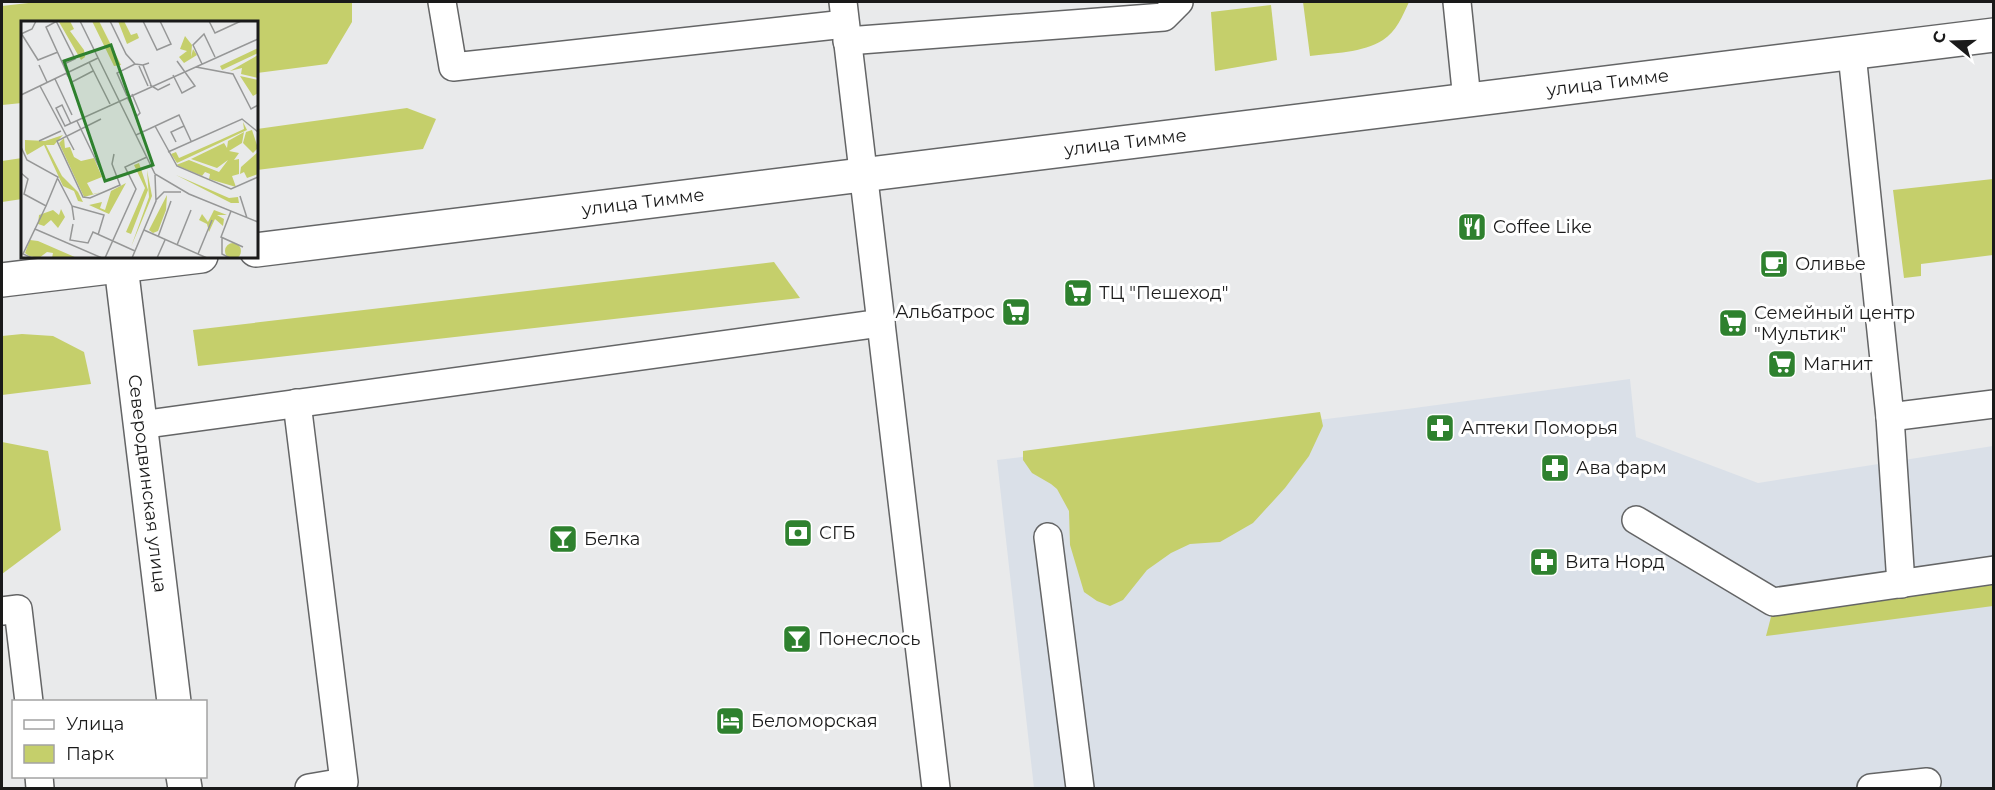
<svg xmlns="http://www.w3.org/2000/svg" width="1995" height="790" viewBox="0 0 1995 790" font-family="Montserrat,sans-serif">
<rect width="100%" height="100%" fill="#e9eaeb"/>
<path fill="#dae0e8" d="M1630,379L1636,437L1758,483L1993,446V788H1034L997,460L1407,409Z"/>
<g fill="#c5cf6b">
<path d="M37,2H352V22L327,64L257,73L256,22H22V103L2,105V6Z"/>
<path d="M1303,2H1409C1403,15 1396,32 1383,40C1363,53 1333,53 1310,56Z"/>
<path d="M1271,5L1277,60L1215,71L1211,12Z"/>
<path d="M407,108L436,119L423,149L257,170V129Z"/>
<path d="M22,158V199L2,202V161Z"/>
<path d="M1993,179V255L1921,264V276L1904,278L1893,190Z"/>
<path d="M774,262L800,298L198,366L193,330Z"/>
<path d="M22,334L53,336L84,352L91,384L2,395V336Z"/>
<path d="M1320,412L1323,426L1309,456L1285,488L1253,523L1220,542L1190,544L1171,553L1147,570L1123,600L1110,606L1097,601L1084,592L1070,545L1069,511L1057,489L1051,484L1032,473L1023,460V451Z"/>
<path d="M2,442L48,451L61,530L2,574Z"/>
<path d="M1993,585V606L1766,636L1772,613Z"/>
</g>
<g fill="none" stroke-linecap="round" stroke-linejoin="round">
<g stroke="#646566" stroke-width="30">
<g id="service">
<path d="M442,2L453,67L845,24"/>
<path d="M843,2L936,788"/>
<path d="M1457,2L1467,100"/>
<path d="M847,41L1164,17L1179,2"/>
<path d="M1852,54L1890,417L1994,404"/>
<path d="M297,403L344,782L309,788"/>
<path d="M1890,417L1901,584"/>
<path d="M140,425L881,323"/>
<path d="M1636,520L1773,602L1994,570"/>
<path d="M1048,537L1080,788"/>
<path d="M2,611L18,609L29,702"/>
<path d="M39,776L40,788"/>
<path d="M1871,788L1927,782"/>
</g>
</g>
<g stroke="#646566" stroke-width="36">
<g id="minor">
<path id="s1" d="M121,266L174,702"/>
<path d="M183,776L185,788"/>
</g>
</g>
<g stroke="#646566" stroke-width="36">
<g id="secondary">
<path id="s2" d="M256,250L1994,35"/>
<path d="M2,280L201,256"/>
</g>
</g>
<use href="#service" stroke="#fff" stroke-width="27"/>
<use href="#minor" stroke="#fff" stroke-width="33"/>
<use href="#secondary" stroke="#fff" stroke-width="33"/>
</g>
<defs>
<g id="restaurant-square" transform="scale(1.5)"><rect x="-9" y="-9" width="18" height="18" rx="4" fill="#2e812e" stroke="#fff"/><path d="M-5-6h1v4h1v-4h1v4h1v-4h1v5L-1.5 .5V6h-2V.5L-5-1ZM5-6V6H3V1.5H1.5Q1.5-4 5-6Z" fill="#fff"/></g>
<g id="cafe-square" transform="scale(1.5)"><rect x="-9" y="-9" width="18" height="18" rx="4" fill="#2e812e" stroke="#fff"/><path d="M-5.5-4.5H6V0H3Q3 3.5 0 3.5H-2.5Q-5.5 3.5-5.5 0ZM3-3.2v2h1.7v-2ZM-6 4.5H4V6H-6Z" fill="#fff"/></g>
<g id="supermarket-square" transform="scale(1.5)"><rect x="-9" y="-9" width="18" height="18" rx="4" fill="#2e812e" stroke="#fff"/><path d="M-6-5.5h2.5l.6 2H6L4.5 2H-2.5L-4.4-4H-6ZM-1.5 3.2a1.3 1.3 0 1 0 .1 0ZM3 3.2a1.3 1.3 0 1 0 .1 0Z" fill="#fff"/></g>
<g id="pharmacy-square" transform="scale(1.5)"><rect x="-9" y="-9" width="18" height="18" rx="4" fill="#2e812e" stroke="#fff"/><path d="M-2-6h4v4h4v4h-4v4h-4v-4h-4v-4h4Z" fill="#fff"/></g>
<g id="bank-square" transform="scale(1.5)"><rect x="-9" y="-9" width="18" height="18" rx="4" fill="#2e812e" stroke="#fff"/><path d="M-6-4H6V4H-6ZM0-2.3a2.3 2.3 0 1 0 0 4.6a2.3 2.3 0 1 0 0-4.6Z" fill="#fff"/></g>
<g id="bar-square" transform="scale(1.5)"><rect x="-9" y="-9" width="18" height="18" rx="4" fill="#2e812e" stroke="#fff"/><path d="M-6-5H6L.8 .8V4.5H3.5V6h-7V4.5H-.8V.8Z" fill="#fff"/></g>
<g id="hotel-square" transform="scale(1.5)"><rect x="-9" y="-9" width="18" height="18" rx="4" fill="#2e812e" stroke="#fff"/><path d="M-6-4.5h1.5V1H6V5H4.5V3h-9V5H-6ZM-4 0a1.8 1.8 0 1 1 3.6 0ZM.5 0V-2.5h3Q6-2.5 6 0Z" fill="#fff"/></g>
</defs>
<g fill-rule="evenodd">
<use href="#restaurant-square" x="1472" y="227"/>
<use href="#cafe-square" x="1774" y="264"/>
<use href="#supermarket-square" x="1078" y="293"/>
<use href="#supermarket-square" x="1016" y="312"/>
<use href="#supermarket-square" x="1733" y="323"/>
<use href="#supermarket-square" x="1782" y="364"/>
<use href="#pharmacy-square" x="1440" y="428"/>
<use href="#pharmacy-square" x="1555" y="468"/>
<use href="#bank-square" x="798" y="533"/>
<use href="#bar-square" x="563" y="539"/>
<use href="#pharmacy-square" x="1544" y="562"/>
<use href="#bar-square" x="797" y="639"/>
<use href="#hotel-square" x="730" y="721"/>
</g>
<g text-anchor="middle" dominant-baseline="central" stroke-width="6" stroke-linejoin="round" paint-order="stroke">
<g font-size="18" fill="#1a1a1a" stroke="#fff">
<text stroke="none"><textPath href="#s2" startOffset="1362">улица Тимме</textPath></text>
<text stroke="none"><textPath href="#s2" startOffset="876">улица Тимме</textPath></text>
<text stroke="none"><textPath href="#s2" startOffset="390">улица Тимме</textPath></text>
<text stroke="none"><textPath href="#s1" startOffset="219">Северодвинская улица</textPath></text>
</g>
<g font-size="18" fill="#1a1a1a" stroke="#fff" text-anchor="start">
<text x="1493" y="227">Coffee Like</text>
<text x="1795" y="264">Оливье</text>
<text x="1099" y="293">ТЦ "Пешеход"</text>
<text x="995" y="312" text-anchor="end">Альбатрос</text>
<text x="1754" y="313">Семейный центр<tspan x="1754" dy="21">"Мультик"</tspan></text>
<text x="1803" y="364">Магнит</text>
<text x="1461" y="428">Аптеки Поморья</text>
<text x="1576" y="468">Ава фарм</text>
<text x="819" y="533">СГБ</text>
<text x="584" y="539">Белка</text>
<text x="1565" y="562">Вита Норд</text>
<text x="818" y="639">Понеслось</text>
<text x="751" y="721">Беломорская</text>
</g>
</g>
<g transform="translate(21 21)">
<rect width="237" height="237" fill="#e9eaeb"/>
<path d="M49,0L53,8L49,10L63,29L64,36L60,39L38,1ZM71,0H78L100,44L93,45ZM97,0H103L110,14L116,12L118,17L106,23ZM164,15L171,24L170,36L172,28L176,34L163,42L158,36L166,30L159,28ZM237,27V32L201,49L199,45ZM237,34V57L220,53L221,47L209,50ZM219,55L237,59V72L232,75ZM222,101L226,109L156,142L150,133L155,131L158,137L199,119L223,108ZM231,109L237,127L232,132L222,122L225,111ZM223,111L221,122L208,130L218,132L213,139L218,138V153L211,155L215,166L188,158L189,153L184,151L181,155L155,144L168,139L198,151L207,139L196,147L170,138L203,122L206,127L207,120ZM42,114L33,124H25L41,155L57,171L62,181L57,180L53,170L42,165L23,124L6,134L4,129V119L24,120ZM43,117L44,127L49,126L53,136L60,140L73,137L81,156L66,162L72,173L81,171L63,176L38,122ZM237,131V153L226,157L223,151L219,153L220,146ZM118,142L127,169L110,213L105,211L124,167L113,144ZM126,149L131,175L110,226L128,176ZM155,154L208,177L217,176L218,182H210ZM105,162L88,193L68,184L81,181L79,187L84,189L90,170ZM146,174L145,189L137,210L132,212L128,209ZM40,188L44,196L37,207L30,199L23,205L17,203L18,194L32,189L38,194ZM193,189L206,194H196L203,198L202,205L194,198L188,211L186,203L178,199L181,193L187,201ZM9,219L17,220L56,237H31L32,232L26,231L18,237L8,235L4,232ZM204 230a8 8 0 1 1 16 0a8 8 0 1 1-16 0Z" fill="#c5cf6b"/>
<path fill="none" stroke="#969797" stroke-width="1.5" d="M35,0L54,38L43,43M36,0L25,6L46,52M59,0L134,153L168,173L237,201M89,0L105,33L114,43L122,44M122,0L136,29L150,23L139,0M188,0L194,12L220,0M0,12L17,39L37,31M0,13L11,8L15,0M68,41L89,83M128,42L122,44L130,64M181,43L172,24L183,13L194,36M18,44L26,61M118,45L127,65M175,46L212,53L230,88L237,84M45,52L51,61L72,50M152,54L161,72L174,65L156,40M34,58L51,94M129,64L137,69L149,63M19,65L53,129M0,74L77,37M106,75L96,52L114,43M106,76L116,95L119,92L111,73M80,98L36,120L62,176L69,177L99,164L91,143L93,133M56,100L83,156M50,103L41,84L35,87L44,105L237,18M134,105L156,145L210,168L237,156M115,114L158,94L170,120M18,120L40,110M155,121L150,111L163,105M0,126L6,139L37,156L25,185L3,173L7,158L0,152M147,131L221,98L237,111M37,158L51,185M219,175L226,197M135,179L143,171H160M210,190L200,216L222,226M53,199L51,185L83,194L77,214M52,203L49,219L67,222L72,211L114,230M14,208L25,185M123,209L186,237M137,216L150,180M201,217V233L209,237M156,224L170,189M177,233L191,199M11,237L2,233L14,208L81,237M84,237L115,168L104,146L126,136M111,237L135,180L134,154M136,237L144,219"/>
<path fill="#2e812e" fill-opacity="0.15" stroke="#2e812e" stroke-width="3" d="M90,24L132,144L84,160L43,40Z"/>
<rect width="237" height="237" fill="none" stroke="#1a1a1a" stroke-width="3"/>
</g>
<rect width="1995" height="790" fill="none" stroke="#1a1a1a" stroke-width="6"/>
<rect x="12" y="700" width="195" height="78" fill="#ffffff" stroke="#a3a3a3" stroke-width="1.5"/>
<rect x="24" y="720" width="30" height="9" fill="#ffffff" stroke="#a3a3a3" stroke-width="1.5"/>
<text x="66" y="730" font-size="18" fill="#1a1a1a">Улица</text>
<rect x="24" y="745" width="30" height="18" fill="#c5cf6b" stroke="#a3a3a3" stroke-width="1.5"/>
<text x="66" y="760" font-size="18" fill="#1a1a1a">Парк</text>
<g transform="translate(1953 42) rotate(289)" stroke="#ffffff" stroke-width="4.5" paint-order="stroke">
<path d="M0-4.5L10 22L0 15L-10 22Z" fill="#1a1a1a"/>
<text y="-9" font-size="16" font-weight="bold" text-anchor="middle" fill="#1a1a1a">С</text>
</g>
</svg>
